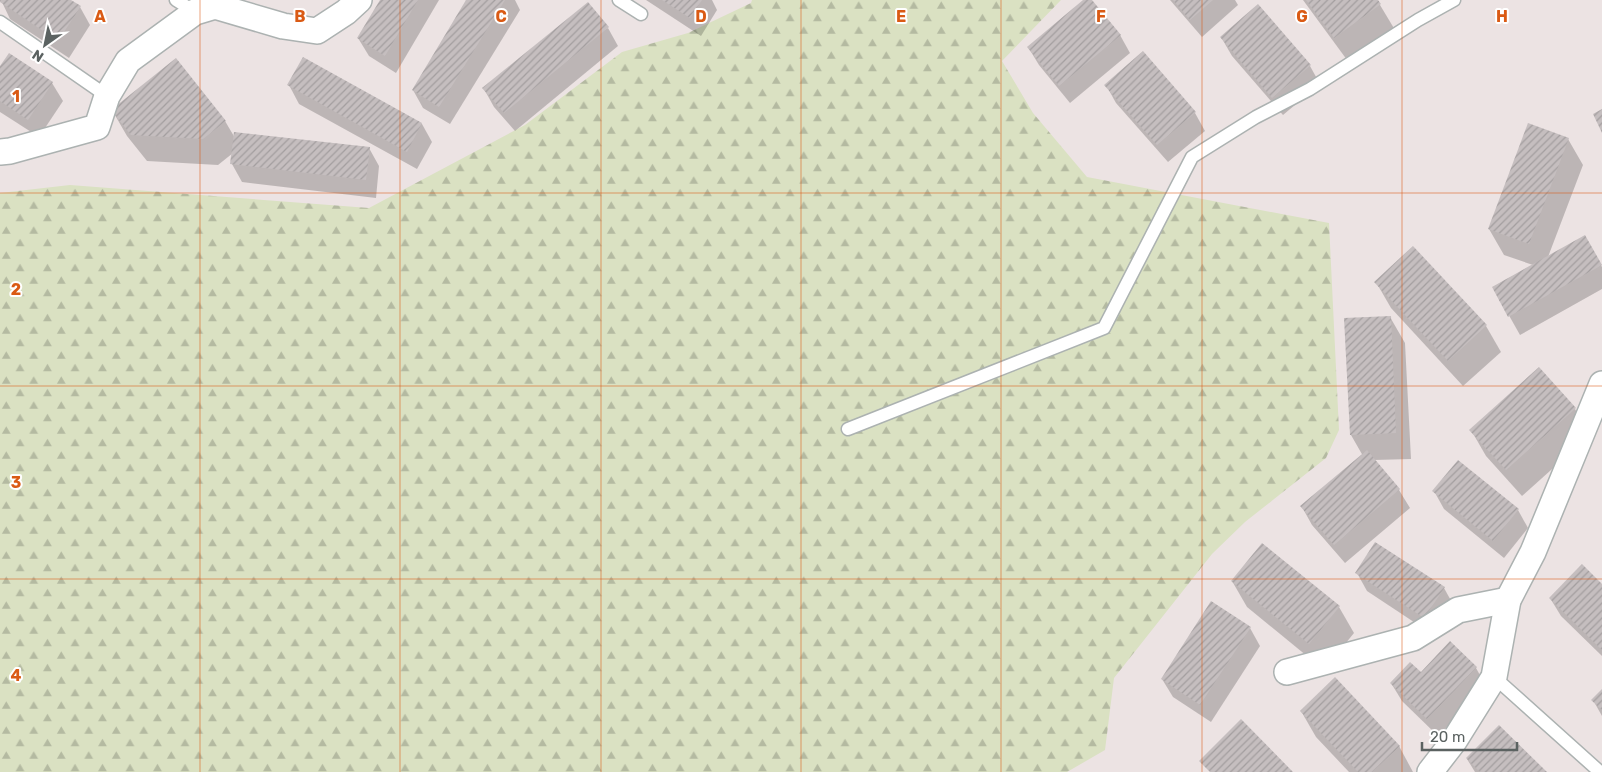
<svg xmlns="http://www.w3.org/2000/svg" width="1602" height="772" viewBox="0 0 1602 772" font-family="Rubik,sans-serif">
<defs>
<pattern id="forest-firs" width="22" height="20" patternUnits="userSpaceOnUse" patternTransform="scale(1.25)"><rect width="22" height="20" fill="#dae1c2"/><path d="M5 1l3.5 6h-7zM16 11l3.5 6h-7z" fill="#b4baa1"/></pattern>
<pattern id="building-hatch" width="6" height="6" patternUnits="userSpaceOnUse" patternTransform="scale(1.25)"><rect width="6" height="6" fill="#c5bebf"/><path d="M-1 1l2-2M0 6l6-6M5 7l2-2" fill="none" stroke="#a39e9f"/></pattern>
</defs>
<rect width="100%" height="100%" fill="#ece3e3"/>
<path fill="url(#forest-firs)" d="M752,0H1061L1002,61L1033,113L1087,177L1329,223L1339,430L1326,458L1245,522L1212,554L1114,678L1105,750L1067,772H0V193L70,185L369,208L525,125L622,52L688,33L751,3Z"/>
<g fill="#0003">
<path d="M1,0H69L80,7L90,25L69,58L10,19Z"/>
<path d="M381,0H439L396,73L369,56L358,38Z"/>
<path d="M468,0H515L520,10L450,124L423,108L413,90Z"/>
<path d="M646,0H712L717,10L701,36Z"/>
<path d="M1085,0H1090L1120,35L1130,53L1070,103L1039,65L1028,47Z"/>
<path d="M1170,0H1235L1238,5L1202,37Z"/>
<path d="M1303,0H1377L1395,30L1350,64Z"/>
<path d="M608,28L618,46L515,131L494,107L484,89Z"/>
<path d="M1221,37L1310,66L1320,84L1283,115L1232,56Z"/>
<path d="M304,59L422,124L432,142L417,169L299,104L289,85Z"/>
<path d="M0,68L52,83L63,101L39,137L0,112Z"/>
<path d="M1106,85L1195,113L1205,131L1168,162L1116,103Z"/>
<path d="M112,110L225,121L235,138L369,148L379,166L376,198L242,182L232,164L233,153L218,165L147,161L127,136Z"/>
<path d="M1568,139L1583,165L1548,257L1585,237L1602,267V289L1520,335L1493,287L1533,265L1504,255L1489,229Z"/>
<path d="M1413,248L1486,326L1501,352L1463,386L1391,308L1376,282Z"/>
<path d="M1390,317L1405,343L1411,459L1374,460L1399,490L1410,508L1345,563L1312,525L1302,507L1363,456L1351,435Z"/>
<path d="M1575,409L1590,435L1522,496L1486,456L1471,430Z"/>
<path d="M1434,491L1518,510L1528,528L1504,558L1444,509Z"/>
<path d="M1357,573L1444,588L1454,606L1435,636L1367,591Z"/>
<path d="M1232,581L1339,607L1354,633L1324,670L1247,607Z"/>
<path d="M1602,586V656L1561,616L1550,598Z"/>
<path d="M1250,628L1260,646L1211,722L1173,697L1162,679Z"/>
<path d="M1476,668L1486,686L1438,736L1402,701L1391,683L1421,674Z"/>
<path d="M1602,690V716L1593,700Z"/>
<path d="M1301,711L1399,746L1413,772H1349L1316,737Z"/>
<path d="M1467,759L1546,772H1475Z"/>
</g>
<g fill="url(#building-hatch)">
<path d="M0,0H71L81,6L58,41L0,2Z"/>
<path d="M380,0H418L385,56L357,38Z"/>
<path d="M466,0H505L439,107L412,90Z"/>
<path d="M662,0H702L690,18Z"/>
<path d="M1083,0H1092L1121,35L1059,86L1027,47Z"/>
<path d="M1173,0H1213L1190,20Z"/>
<path d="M1306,0H1378L1381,4L1334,38Z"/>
<path d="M588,2L609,27L504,113L482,88Z"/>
<path d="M1258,4L1311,65L1272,98L1220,37Z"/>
<path d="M1143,51L1196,112L1157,145L1104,85Z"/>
<path d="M9,53L53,82L28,120L0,101V66Z"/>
<path d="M303,57L422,123L407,152L287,85Z"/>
<path d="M176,58L226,121L203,139L131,135L111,110Z"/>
<path d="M1602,109V133L1593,114Z"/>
<path d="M1528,123L1569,138L1529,244L1488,229Z"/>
<path d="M234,132L370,147L366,180L230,164Z"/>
<path d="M1585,235L1602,265L1508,317L1492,287Z"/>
<path d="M1413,246L1487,325L1448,361L1374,282Z"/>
<path d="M1391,316L1396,433L1350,435L1344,318Z"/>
<path d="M1539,367L1576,408L1506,470L1469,430Z"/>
<path d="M1367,450L1400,489L1334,545L1300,506Z"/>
<path d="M1458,460L1519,509L1493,541L1432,491Z"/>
<path d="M1375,542L1445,587L1424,618L1355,573Z"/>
<path d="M1262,543L1340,606L1309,644L1231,581Z"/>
<path d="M1582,564L1602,584V650L1549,598Z"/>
<path d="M1211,601L1251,627L1200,705L1161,679Z"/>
<path d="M1450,641L1477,667L1427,719L1390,683L1410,662L1421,672Z"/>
<path d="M1335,677L1400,746L1372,772H1358L1300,711Z"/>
<path d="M1602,689V710L1591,700Z"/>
<path d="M1241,719L1293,772H1210L1199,761Z"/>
<path d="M1499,725L1547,772H1480L1466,758Z"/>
</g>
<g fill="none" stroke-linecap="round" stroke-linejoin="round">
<g stroke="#acb2b1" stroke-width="15">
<g id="service">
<path d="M176,0L195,12"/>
<path d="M619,0L641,14"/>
<path d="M0,22L107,96"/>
<path d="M848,429L1104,328L1192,157L1256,117L1310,89L1418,20L1454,0"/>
<path d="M1494,677L1600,772"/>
</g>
</g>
<g stroke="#acb2b1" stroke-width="28">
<g id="minor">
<path d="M0,152L10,151L97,127L107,96L128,61L195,12L215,6L283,26L317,31L346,12L359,0"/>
<path d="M1287,672L1413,638L1458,610L1508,600"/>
<path d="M1430,772L1454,741L1494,677L1508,600L1533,552L1602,384"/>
</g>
</g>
<use href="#service" stroke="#fff" stroke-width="12"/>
<use href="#minor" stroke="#fff" stroke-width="25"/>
</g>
<path fill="none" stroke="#da5a14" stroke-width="1" stroke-opacity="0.55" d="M200,0V772M400,0V772M601,0V772M801,0V772M1001,0V772M1202,0V772M1402,0V772M0,193H1602M0,386H1602M0,579H1602"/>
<g font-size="16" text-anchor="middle" font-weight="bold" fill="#da5a14" stroke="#fff" stroke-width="4" stroke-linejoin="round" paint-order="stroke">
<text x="100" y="22">A</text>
<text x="300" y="22">B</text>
<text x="501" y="22">C</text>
<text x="701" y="22">D</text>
<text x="901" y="22">E</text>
<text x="1101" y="22">F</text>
<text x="1302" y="22">G</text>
<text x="1502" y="22">H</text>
<text x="16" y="102">1</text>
<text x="16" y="295">2</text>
<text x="16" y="488">3</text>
<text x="16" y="681">4</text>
</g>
<g transform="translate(45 45) rotate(213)" stroke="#ffffff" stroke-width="4" paint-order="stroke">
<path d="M0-4L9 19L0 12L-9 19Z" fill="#5b6261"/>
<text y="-8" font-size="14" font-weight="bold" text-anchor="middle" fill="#5b6261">N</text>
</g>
<path d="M1422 742v8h95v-8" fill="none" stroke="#5b6261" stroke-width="2.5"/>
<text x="1430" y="742" font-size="15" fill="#5b6261" stroke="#ffffff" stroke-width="4" paint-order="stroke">20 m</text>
</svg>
